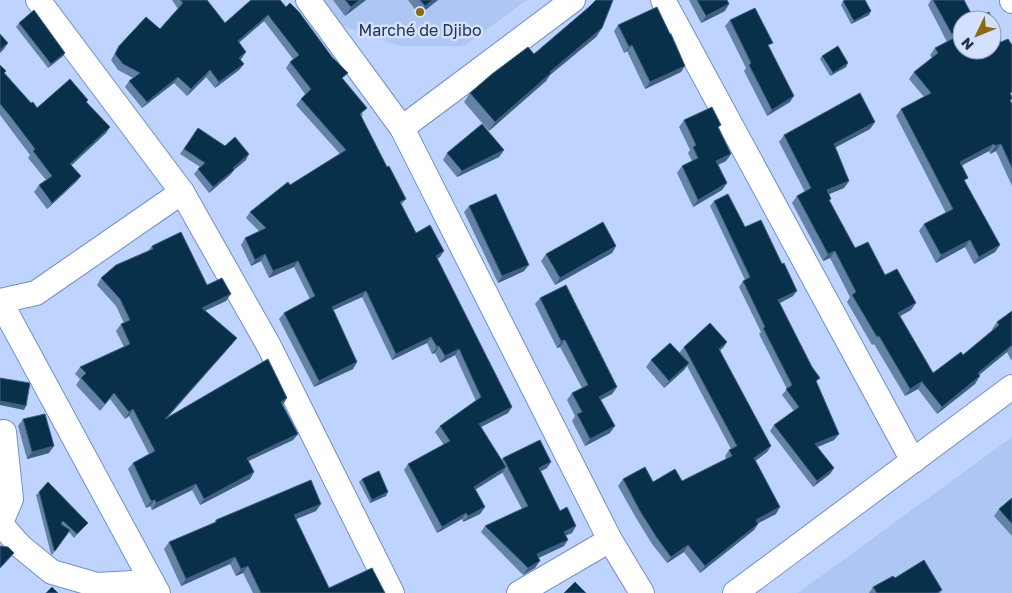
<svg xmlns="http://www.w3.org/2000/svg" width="1012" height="593" viewBox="0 0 1012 593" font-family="'Golos Text',sans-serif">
<rect width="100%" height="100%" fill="#bed4ff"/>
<g fill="#aec6f3">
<path d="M321,0H527L464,46H400L338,24Z"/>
<path d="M1012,437V593H798Z"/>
</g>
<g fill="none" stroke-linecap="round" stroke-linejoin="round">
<g stroke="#6d8fd1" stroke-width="26">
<g id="minor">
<path d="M38,0L182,192L269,346L392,593"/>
<path d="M308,0L402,128L610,540L642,593"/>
<path d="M663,0L913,461"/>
<path d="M1012,0V1"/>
<path d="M402,128L573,0"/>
<path d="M0,523L20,546L52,572L97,585L152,582"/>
<path d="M1,523L11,499L4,432"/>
<path d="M158,593L0,301L36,293L182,192"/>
<path d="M519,593L610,540"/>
<path d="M735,593L1012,387"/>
</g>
</g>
<use href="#minor" stroke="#fff" stroke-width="24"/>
</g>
<g fill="#6482a5">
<path d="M172,0H207L225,23L251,0L343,79L363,115L361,116L387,167L406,199L401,205L416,233L440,257L437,259L512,407L508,413L481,427L501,460L503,458L547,468L540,471L560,511L572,533L566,535L564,546L538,558L535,568L523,575L481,532L485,526L522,509L502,472L475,489L485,507L480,514L463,522L462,519L437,533L404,470L408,464L444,445L435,432L440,426L476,401L455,355L440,363L435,353L432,354L427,343L392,360L362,297L333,310L357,362L353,369L314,387L279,319L284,313L310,299L294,267L269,278L261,261L251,266L241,245L245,238L259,231L246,218L250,212L290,185L340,154L296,105L301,99L305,94L286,68L290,62L293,59L264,21L239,42L242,58L240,60L244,64L239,70L215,88L206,77L187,96L174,83L142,108L125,87L129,81L133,78L118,70L111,60L119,46L160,29L178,9Z"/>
<path d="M333,0H366L345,16Z"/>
<path d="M408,0H438L419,15Z"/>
<path d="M689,0H727L725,11L701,23Z"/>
<path d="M931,0H964L1012,104V186L996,151L990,154L989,151L962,165L965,182L1000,245L995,252L974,264L965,247L936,263L919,231L924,224L946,213L896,116L901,109L924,97L909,79L914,72L932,58L930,55L935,48L947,42L928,5Z"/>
<path d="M843,1L871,11L869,15L851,24L841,5Z"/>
<path d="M730,20L770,48L790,102L767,116L744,71L746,68L725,26Z"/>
<path d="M19,23L65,53L63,56L48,68L16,27Z"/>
<path d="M618,25L681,72L645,89L627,51L624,53L614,31Z"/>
<path d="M602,28L596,37L550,75L546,81L489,131L464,102L470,93L534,54Z"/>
<path d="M822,56L846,67L830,76L820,59Z"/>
<path d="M0,65L5,73L31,103L37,108L88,100L87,102L110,127L106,133L71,166L81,176L76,182L47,209L34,192L39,185L46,180L28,158L30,155L0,115Z"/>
<path d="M684,120L719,128L731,154L726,161L718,164L727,183L722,190L693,207L677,173L682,166L692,161L688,153L690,150L679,127Z"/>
<path d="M875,122L870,129L835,147L849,181L844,188L829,194L830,201L855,248L885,275L911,310L900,316L933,373L963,355L993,330L992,329L997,322L1012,311V359L1011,360L1007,352L979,375L975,384L937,414L918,389L905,396L874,344L872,345L847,302L850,297L830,258L823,261L792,203L797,196L805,192L779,142L784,135Z"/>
<path d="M198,128L246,160L234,170L230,175L209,193L194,174L200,167L180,154Z"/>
<path d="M504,150L499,157L457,177L443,160L447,153Z"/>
<path d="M714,201L745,227L793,296L780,303L817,382L839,434L834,440L817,447L834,468L830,474L813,487L770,431L774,425L794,411L782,395L787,389L759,334L761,332L739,287L743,281L745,280L710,206Z"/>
<path d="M469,206L524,271L498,283L464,212Z"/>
<path d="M152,246L207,285L226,301L205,311L232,344L167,418L283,405L298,434L293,440L248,461L254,472L250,479L200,505L192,490L152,510L150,506L146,508L128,469L133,463L149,454L129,416L125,419L110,399L100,411L76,385L80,379L75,374L80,367L124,347L116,331L121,324L124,323L116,306L97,285L101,278L148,251Z"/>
<path d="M616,246L612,253L555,285L541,261L546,254Z"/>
<path d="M540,298L617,387L612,394L601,400L610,433L585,446L572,421L575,416L567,400L572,393L582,388L560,347L557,348L535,304Z"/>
<path d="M727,342L720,351L771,446L767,452L755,461L776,514L758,523L754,530L700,573L684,552L667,563L652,544L636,518L618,486L623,479L653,482L682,481L726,459L725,456L729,450L731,449L687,366L684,370L664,388L646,367L651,360L679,353L684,347Z"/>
<path d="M23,419L49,453L27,459L18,426Z"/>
<path d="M362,479L386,496L370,503L359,482Z"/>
<path d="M39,492L88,523L74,538L69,532L52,555L51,554L36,495Z"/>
<path d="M1012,498V536L994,516L999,509Z"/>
<path d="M321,504L316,511L296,519L329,588L385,593H253L243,573L236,576L230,564L181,586L164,549L169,542L214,523L216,520Z"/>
<path d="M895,578L942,590L940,593H869L873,587Z"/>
</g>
<g fill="#3f6181">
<path d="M360,0H366L345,16L351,7Z"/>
<path d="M433,0H438L419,15L425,6Z"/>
<path d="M729,4L725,11L701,23L706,16Z"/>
<path d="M871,11L869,15L851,24L854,21Z"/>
<path d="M268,15L264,21L234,47L238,41Z"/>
<path d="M602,28L596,37L550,75L546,81L489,131L495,122L550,72Z"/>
<path d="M8,43L4,49L0,53V50Z"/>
<path d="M632,45L627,51L624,53L629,47Z"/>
<path d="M246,52L242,58L234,64L239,58Z"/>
<path d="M65,53L63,56L48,68L51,64Z"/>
<path d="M848,63L846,67L830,76L833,73Z"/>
<path d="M244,64L239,70L215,88L219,82Z"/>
<path d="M685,66L681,72L645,89L650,82Z"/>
<path d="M210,70L206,77L187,96L191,89Z"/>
<path d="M178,77L174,83L142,108L147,102Z"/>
<path d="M794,96L790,102L767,116L772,110Z"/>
<path d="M875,122L870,129L829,151L834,144Z"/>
<path d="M110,127L106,133L66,170L70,164Z"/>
<path d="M994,144L989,151L955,169L960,162Z"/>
<path d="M1001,144L996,151L990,154L995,146Z"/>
<path d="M504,150L499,157L457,177L462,171Z"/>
<path d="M249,154L246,160L229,174L233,168Z"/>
<path d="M731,154L726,161L712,168L716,161Z"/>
<path d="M234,170L230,175L209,193L213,187Z"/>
<path d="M81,176L76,182L47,209L52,203Z"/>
<path d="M849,181L844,188L822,197L827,190Z"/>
<path d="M727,183L722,190L693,207L698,200Z"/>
<path d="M970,240L965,247L936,263L941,255Z"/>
<path d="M1000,245L995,252L974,264L979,257Z"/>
<path d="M616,246L612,253L555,285L560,278Z"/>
<path d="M444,251L440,257L431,262L436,256Z"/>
<path d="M835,251L830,258L823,261L828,254Z"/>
<path d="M265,254L261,261L251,266L255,260Z"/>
<path d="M298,261L294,267L269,278L273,271Z"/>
<path d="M529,265L524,271L498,283L502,276Z"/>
<path d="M366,291L362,297L327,313L332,307Z"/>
<path d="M797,291L793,296L774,306L778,300Z"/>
<path d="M231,294L226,301L197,314L202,308Z"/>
<path d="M916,303L911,310L893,320L898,313Z"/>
<path d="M431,337L427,343L392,360L396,354Z"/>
<path d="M237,338L232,344L160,426L165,419Z"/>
<path d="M565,340L560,347L557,348L561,341Z"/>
<path d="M727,342L723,348L714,355L719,349Z"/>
<path d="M1012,345L1007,352L973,380L978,373Z"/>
<path d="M439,346L435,353L432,354L437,347Z"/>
<path d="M459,349L455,355L440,363L445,356Z"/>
<path d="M357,362L353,369L314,387L319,381Z"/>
<path d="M689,363L684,370L664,388L669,381Z"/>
<path d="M980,376L975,384L937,414L942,407Z"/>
<path d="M922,382L918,389L905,396L910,389Z"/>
<path d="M617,387L612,394L594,403L599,397Z"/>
<path d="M287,398L283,405L281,402Z"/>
<path d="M0,401L26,406L24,410L0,405Z"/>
<path d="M512,407L508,413L475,430L479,424Z"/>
<path d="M133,409L129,416L125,419L129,412Z"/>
<path d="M615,426L610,433L585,446L590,439Z"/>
<path d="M298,434L293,440L242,464L247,458Z"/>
<path d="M839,434L834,440L811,450L815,444Z"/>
<path d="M54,446L49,453L27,459L32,452Z"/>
<path d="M771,446L767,452L750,465L754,458Z"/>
<path d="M551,462L547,468L534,475L539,468Z"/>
<path d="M506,467L502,473L470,493L474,487Z"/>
<path d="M834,468L830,474L813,487L817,481Z"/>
<path d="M254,472L250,479L200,505L204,499Z"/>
<path d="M196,484L192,490L152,510L156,503Z"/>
<path d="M388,492L386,496L370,503L372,500Z"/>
<path d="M155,500L150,506L146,508L151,501Z"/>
<path d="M321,504L316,511L289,522L294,515Z"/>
<path d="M485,507L480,514L463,522L468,516Z"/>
<path d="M780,507L776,514L751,527L756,520Z"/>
<path d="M466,513L462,519L437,533L442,527Z"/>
<path d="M758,524L754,530L700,573L705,566Z"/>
<path d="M576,526L572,533L560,538L564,532Z"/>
<path d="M568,540L564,546L532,561L537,554Z"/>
<path d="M688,545L684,552L667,563L671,557Z"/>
<path d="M235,557L230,564L181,586L186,579Z"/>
<path d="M540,561L535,568L523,575L528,568Z"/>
<path d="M248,566L243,573L236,576L241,569Z"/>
</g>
<g fill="#09304b" stroke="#3f6181" fill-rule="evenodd">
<path d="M180,0H207L225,23L251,0H280L286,7L290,3L299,12L332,57L348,73L342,78L367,108L360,114L387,167L389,166L406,199L400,202L416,233L430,225L444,251L436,256L512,407L479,424L506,467L474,487L485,507L468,516L466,513L442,527L408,464L450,441L440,426L481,397L459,349L445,356L439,346L437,347L431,337L396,354L366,291L332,307L357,362L319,381L284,313L315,296L298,261L273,271L265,254L255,260L245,238L266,228L250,212L288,182L290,185L346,150L301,99L311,89L290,62L299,55L268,15L238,41L246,52L239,58L244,64L219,82L210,70L191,89L178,77L147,102L129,81L140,73L123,64L115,54L119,46L146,17L160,29L183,3Z"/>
<path d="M345,0H360L351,7Z"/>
<path d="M420,0H433L425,6Z"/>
<path d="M596,0H613L602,28L550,72L551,73L495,122L470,93L492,74L528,47L534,54L589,7Z"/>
<path d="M697,0H727L729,4L706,16Z"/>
<path d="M845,0H865L871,11L854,21L843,1Z"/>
<path d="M933,0H964L974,19L989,12L1001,42L1008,39L1012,45V92L1010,93L1012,97V99L1010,100L1012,104V168L1001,144L995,146L994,144L960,162L968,178L964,180L1000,245L979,257L970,240L941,255L924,224L953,209L901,109L931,93L914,72L938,53L935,48L954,38ZM962,20H992V50H962Z"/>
<path d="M657,7L670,34H671L685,66L650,82L632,45L629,47L618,25Z"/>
<path d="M755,8L773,43L768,45L794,96L772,110L749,65L751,63L730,20Z"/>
<path d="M34,10L65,53L51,64L19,23Z"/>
<path d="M0,34L8,43L0,50Z"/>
<path d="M838,46L848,63L833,73L822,56Z"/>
<path d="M0,65L6,71L4,73L31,103L33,102L37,108L70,79L88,100L86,102L110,127L70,164L81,176L52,203L39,185L52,176L33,151L35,149L10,116L0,104Z"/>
<path d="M860,93L875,122L834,144L849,181L827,190L831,199L829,200L855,248L868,242L885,275L897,269L916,303L898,313L933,373L961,352L963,355L999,325L997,322L1012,311V345L978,373L980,376L942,407L922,382L923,381L910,389L879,336L877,337L852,295L856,292L835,251L828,254L797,196L811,188L784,135Z"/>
<path d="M712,107L721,125L718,127L731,154L716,161L727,183L698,200L682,166L698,158L693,147L696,145L684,120Z"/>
<path d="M482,124L504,150L462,171L447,153Z"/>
<path d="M198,128L225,146L235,137L249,154L233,168L234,170L213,187L198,169L205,163L184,149Z"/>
<path d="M496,194L529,265L502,276L469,206Z"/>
<path d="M728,194L745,227L761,220L782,264L784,263L797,291L778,300L812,367L820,378L816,381L839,434L815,444L834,468L817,481L774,425L799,407L786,389L792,385L763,328L765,327L743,281L750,277L714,201Z"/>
<path d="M603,222L616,246L560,278L546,254Z"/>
<path d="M181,232L207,285L222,278L231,294L202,308L237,338L165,419L268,359L287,398L281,402L298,434L247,458L254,472L204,499L196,484L156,503L155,500L151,501L133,463L155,451L133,409L129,412L114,393L105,404L81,378L86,373L80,367L130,344L121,324L130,320L120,299L101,278L116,265L153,249L152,246Z"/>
<path d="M566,285L617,387L599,397L615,426L590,439L577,414L582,412L572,393L588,385L565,340L561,341L540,298Z"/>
<path d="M710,323L727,342L719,349L771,446L754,458L780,507L756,520L758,524L705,566L688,545L671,557L657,538L640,511L623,479L645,467L653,482L675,469L682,481L732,456L729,450L737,446L684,347Z"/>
<path d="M670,343L689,363L669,381L651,360Z"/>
<path d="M0,378L30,383L26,406L0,401Z"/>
<path d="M45,414L54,446L32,452L23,419Z"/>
<path d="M540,440L551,462L539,468L560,511L567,507L576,526L564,532L568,540L537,554L540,561L528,568L485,526L528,506L503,458Z"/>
<path d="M379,471L388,492L372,500L362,479Z"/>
<path d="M311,480L321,504L294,515L329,588L372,568L385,593H261L248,566L241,569L235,557L186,579L169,542L216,522V520Z"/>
<path d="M48,482L88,523L77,534L63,521L61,524L70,530L55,551L54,550L39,492Z"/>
<path d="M1012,498V524L999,509Z"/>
<path d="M0,546L8,547L14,553L0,568Z"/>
<path d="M924,560L942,590L937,593H877L873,587L893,576L895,578Z"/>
<path d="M575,582L586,593H564Z"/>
<path d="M52,587L58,593H46Z"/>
</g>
<circle fill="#8e690e" stroke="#d2e1fe" stroke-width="2" cx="420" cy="12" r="5"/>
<g text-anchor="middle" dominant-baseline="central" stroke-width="5" stroke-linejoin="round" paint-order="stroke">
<g font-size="16" fill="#24324e" stroke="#d2e1fe">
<text x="420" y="30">Marché de Djibo</text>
</g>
</g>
<g transform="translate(977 35) rotate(227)"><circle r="24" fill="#d2e1fe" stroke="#8c9bb8"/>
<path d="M0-4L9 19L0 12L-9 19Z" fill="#8e690e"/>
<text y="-8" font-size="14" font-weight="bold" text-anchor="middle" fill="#24324e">N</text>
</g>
</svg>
